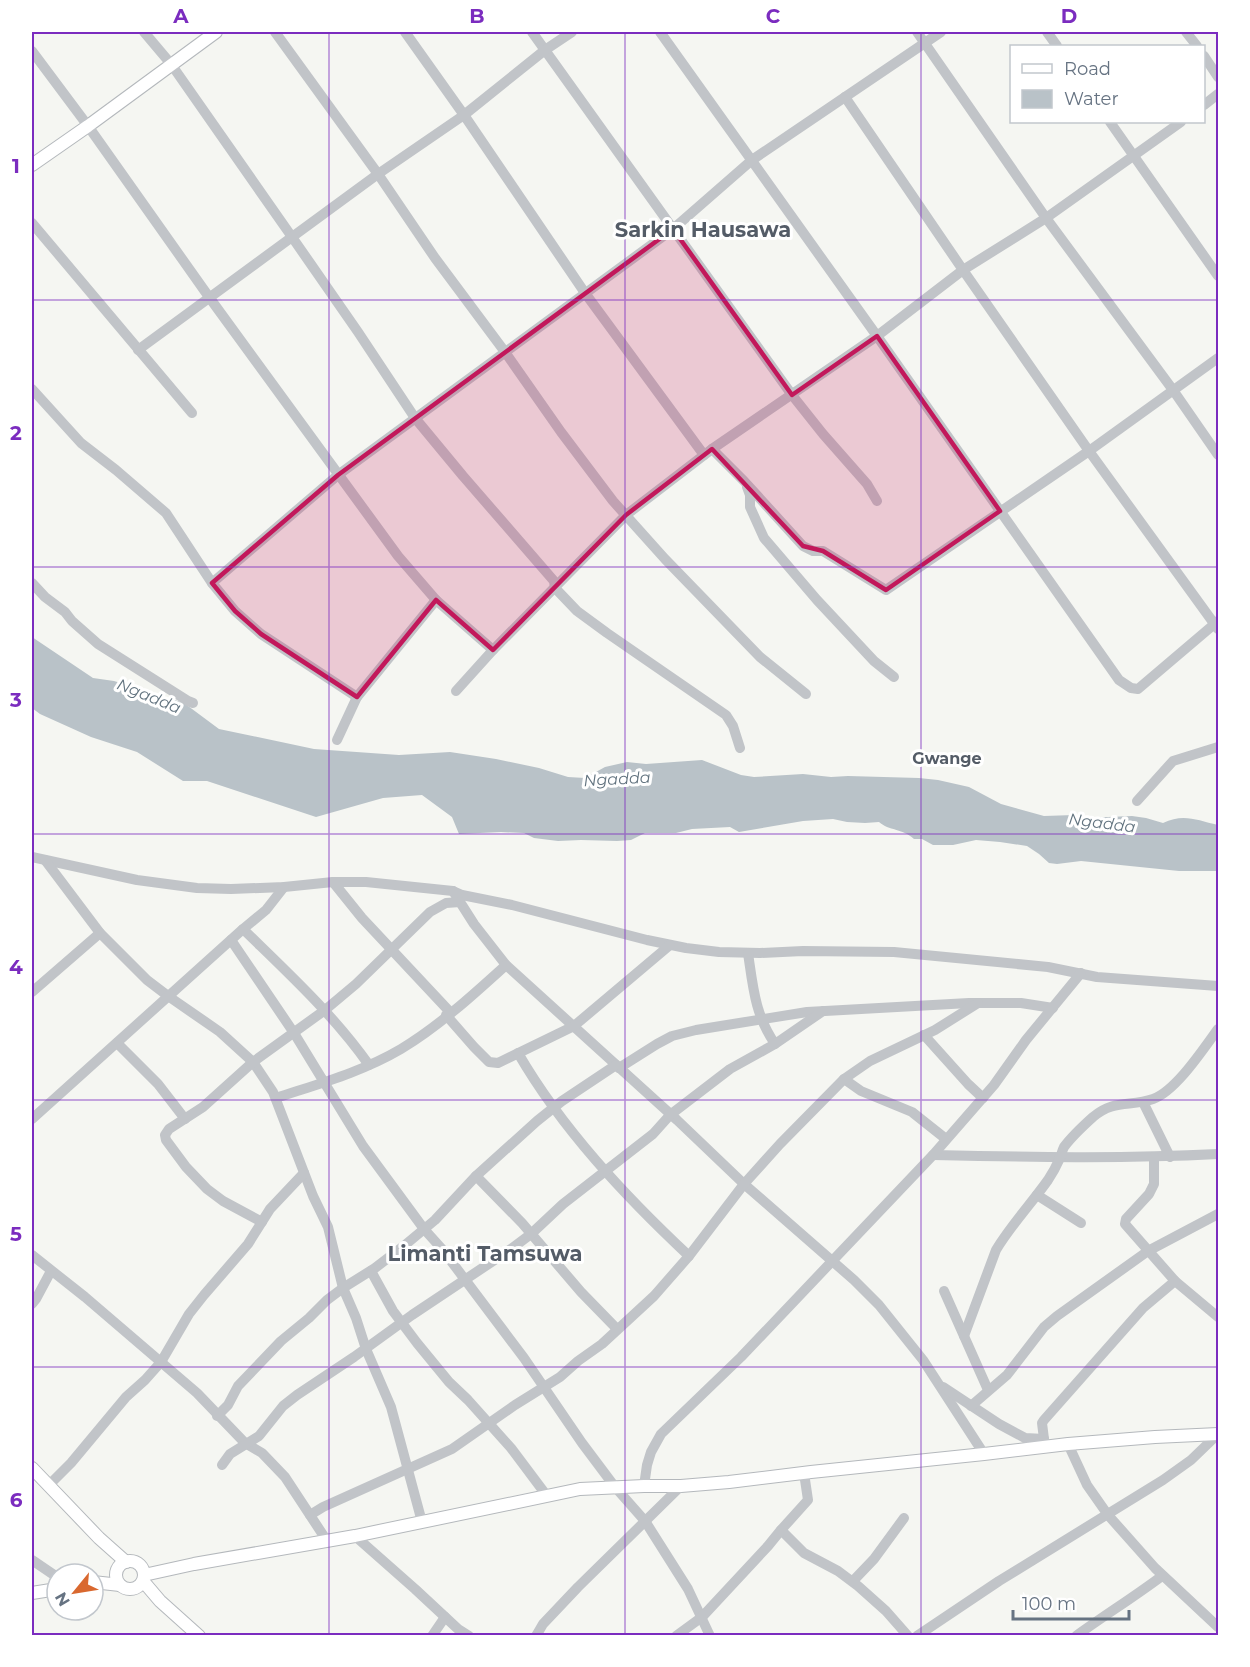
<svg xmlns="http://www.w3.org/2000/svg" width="1250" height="1667" viewBox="0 0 1250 1667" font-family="Montserrat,sans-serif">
<rect width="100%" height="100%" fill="#f5f6f2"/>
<path fill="#b9c2c8" d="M32,637L93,678L114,681L184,703L219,729L314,749L399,755L450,752L496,759L539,768L568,777L585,778L605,767L627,762L646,764L702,760L741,775L754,777L803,774L831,777L848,776L919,778L938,780L969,787L1001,804L1044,816L1074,815L1084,818L1132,816L1146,818L1163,823C1183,813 1197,820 1218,825V871H1179L1081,861L1057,864L1049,863L1039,854L1027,846L1000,842L976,840L953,845H933L922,839H914C902,828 889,831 879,822L865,823L847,822L833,819L803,821L739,832L730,827L692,829L676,833H645L631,840L617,841L581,840L558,841L534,838L524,833L501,832L459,834L452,817L422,795L383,798L316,817L207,781H183L137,752L91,737L40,714L32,708Z"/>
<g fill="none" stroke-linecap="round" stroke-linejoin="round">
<g stroke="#b4b8bc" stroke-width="14">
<g id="major">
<path d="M32,165L88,126L216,32"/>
<path d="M32,1468L99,1538L126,1562"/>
<circle cx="130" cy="1575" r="14"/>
<path d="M144,1575L194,1564L355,1536L580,1489L644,1486H681L729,1482L811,1472L984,1454L1068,1444L1155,1437L1218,1434"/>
<path d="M143,1581L160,1601L199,1636"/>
<path d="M93,1582L120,1585"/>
<path d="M32,1593L57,1589"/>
</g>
</g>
<g stroke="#c1c4c8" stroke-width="10">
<path d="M144,32L171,64L292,237L358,332L415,418L463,476L554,581L555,588L577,611L607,633L726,715L733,726L740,748"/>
<path d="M275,32L378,174L435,258L505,352L561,432L613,501L665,559L760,657L806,694"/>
<path d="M405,32L464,115L585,293L704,455"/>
<path d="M532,32L792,395L823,434L867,484L877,501"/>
<path d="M660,32L877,336L1119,680L1131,688L1138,689L1218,621"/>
<path d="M917,32L1046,218L1173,390L1218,455"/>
<path d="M1047,32L1057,46"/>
<path d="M1186,32L1197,46"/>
<path d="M32,51L88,126L209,297L398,556L436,600L493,650"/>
<path d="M1204,56L1218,77"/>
<path d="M845,97L963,270L1089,451L1218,629"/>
<path d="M1204,105L1218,94"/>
<path d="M1110,122L1218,276"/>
<path d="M32,223L192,413"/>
<path d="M138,350L378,174L464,115L545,50L572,32"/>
<path d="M32,389L81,443L116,470L166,513L212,583L235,611L261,634L357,697"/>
<path d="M712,449L744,481L803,546L813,551H823L886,590L1089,451L1218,358"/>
<path d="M747,487L750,495V507L764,538L817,600L874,661L894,677"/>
<path d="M32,583L45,597L65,612L72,621L98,644L188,701L193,703"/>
<path d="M212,583L338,475L673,229L752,160L941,32"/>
<path d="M456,691L493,650L626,515L712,449L877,336L963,270L1046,218L1181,122"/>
<path d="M337,740L357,697L436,600"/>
<path d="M1137,801L1173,761L1218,747"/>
<path d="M32,857L137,880L197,888L231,889L284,887L333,882H366L453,891L462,895L512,905L647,940L686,948L719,952L760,953L803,951L894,952L1048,967L1097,977L1218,986"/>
<path d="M45,860L100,933L147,980L168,996L220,1032L253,1062L273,1092L313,1196L328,1227L343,1288L356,1318L366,1349L391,1407L422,1522"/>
<path d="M333,882L362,918L450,1012"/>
<path d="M453,891L474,924L506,965L677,1120L744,1184L854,1280L879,1305L923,1360L984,1454"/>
<path d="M243,929C287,972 333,1014 369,1065"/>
<path d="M231,940L294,1033L363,1146L424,1229L442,1249L524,1358L582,1443L615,1487L645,1521L688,1589L710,1636"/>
<path d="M748,953C753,987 755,1015 775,1044"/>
<path d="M32,992L100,933"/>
<path d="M446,1015L474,1047L489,1062L498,1063L574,1026L670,945"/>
<path d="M924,1035L968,1084L983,1098"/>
<path d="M117,1043L158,1084L185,1119"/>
<path d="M518,1053C562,1129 625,1196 689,1256"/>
<path d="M619,1068L657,1044L672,1036L696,1030L807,1012L969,1003H1021L1053,1008"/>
<path d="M844,1079L861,1091L912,1112L946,1139"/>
<path d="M276,1098C318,1084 362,1072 401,1049C439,1026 473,995 506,965"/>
<path d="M1143,1102L1170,1157"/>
<path d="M32,1119L243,929L266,910L284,887"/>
<path d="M933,1155C1028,1157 1123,1159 1218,1154"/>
<path d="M1154,1157V1184L1149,1194L1126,1219L1125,1224L1175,1281L1218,1317"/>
<path d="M476,1176L522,1223L581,1292L617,1329"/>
<path d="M1037,1195L1081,1223"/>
<path d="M262,1222L223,1201L207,1189L186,1167L166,1140L165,1135L169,1129L203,1107L253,1062L325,1010L356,984L430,912L446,903L460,902"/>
<path d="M32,1255L85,1297L197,1393L245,1443L262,1453L285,1477L327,1541"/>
<path d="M371,1271L393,1311L417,1343L449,1382L468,1400L511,1448L547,1496"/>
<path d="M944,1291L988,1390"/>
<path d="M32,1304L36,1299L51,1271"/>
<path d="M964,1336L996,1250C1011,1225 1031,1204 1048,1180C1052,1174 1056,1167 1059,1160C1061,1156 1062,1151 1064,1147C1072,1136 1083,1126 1093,1117C1114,1099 1130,1107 1153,1099C1176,1091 1204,1048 1218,1029"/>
<path d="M943,1387L999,1424L1025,1438L1044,1439V1446"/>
<path d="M971,1406L1007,1375L1044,1327L1057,1316L1148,1251L1218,1214"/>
<path d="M217,1416L228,1405L238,1386L281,1341L309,1318L327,1300L343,1288L375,1268L405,1245L435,1220L476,1176L537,1121L562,1101L616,1065"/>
<path d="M1044,1439L1042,1423L1044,1420L1143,1308L1175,1281"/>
<path d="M1068,1444L1087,1485L1108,1515L1155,1568L1218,1627"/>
<path d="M222,1465L230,1454L259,1436L283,1406L297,1395L354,1357L412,1315L511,1249L531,1234L563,1204L653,1134L670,1115L730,1069L775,1044L823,1011"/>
<path d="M48,1486L71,1463L126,1397L145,1380L161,1362L189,1314L204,1295L248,1244L270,1209L304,1173"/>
<path d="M644,1486L647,1465L651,1452L661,1434L741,1357L933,1155L994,1085L1026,1040L1081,973"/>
<path d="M310,1515L323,1507L452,1449L515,1405L560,1377L578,1361L602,1344L654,1296L689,1256L744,1184L780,1144L844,1079L870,1061L935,1030L978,1003"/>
<path d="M781,1530L804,1553L838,1571L858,1586L886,1611L908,1636"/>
<path d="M355,1536L415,1589L458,1629L469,1636"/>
<path d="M32,1560L57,1577"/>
<path d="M853,1581L874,1559L904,1518"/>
<path d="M432,1636L445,1617"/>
<path d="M536,1636L543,1624L578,1587L681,1486"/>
<path d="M676,1636L702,1617L768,1546L781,1530L808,1500L804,1473"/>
<path d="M917,1636L999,1581L1163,1480L1191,1460L1218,1434"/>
<path d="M1076,1636C1105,1615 1134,1597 1162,1576"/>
</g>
<use href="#major" stroke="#fff" stroke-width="12"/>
</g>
<path fill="#c2185b" fill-opacity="0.2" stroke="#c2185b" stroke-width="4.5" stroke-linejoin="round" d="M673,229L792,395L877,336L1000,511L886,590L823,551L803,546L712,449L626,515L493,650L436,600L357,697L261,634L235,611L212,583L338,475Z"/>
<path fill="none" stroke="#7b2cbf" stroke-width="1.5" stroke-opacity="0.55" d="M329,32V1636M625,32V1636M921,32V1636M32,300H1218M32,567H1218M32,834H1218M32,1100H1218M32,1367H1218"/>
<g text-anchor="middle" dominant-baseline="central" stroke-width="6" stroke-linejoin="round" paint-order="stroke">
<g font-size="16" font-style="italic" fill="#62737f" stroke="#fff">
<text transform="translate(149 696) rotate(22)">Ngadda</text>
<text transform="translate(617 779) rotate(-3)">Ngadda</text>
<text transform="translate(1102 823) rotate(7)">Ngadda</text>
</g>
<g font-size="16" font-weight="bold" fill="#545c67" stroke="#fff">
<text x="947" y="758">Gwange</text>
</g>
<g font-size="21" font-weight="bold" fill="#545c67" stroke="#fff">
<text x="703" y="229">Sarkin Hausawa</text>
<text x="485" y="1253">Limanti Tamsuwa</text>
</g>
</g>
<rect width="1250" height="1667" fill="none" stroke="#ffffff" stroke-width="66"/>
<rect x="1010" y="45" width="195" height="78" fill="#ffffff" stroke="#c2c7cd" stroke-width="1.5"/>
<rect x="1022" y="64" width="30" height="9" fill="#ffffff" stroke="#c2c7cd" stroke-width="1.5"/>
<text x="1064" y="75" font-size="18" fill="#667382">Road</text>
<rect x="1022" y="90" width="30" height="18" fill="#b9c2c8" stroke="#c2c7cd" stroke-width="1.5"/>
<text x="1064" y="105" font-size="18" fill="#667382">Water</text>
<g transform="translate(75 1592) rotate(240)"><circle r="28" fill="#ffffff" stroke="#c2c7cd" stroke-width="1.5"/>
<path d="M0-4.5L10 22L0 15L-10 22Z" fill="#d9682f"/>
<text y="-9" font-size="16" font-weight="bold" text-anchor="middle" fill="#667382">N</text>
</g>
<path d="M1013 1610v9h116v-9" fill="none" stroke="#667382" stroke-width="3"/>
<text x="1022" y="1610" font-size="18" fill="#667382" stroke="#ffffff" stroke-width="4.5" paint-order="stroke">100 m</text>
<rect x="33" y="33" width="1184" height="1601" fill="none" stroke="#7b2cbf" stroke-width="2"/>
<g font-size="20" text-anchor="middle" font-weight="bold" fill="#7b2cbf">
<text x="181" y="23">A</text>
<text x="477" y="23">B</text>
<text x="773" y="23">C</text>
<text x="1069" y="23">D</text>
<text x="16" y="173">1</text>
<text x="16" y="440">2</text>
<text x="16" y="707">3</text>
<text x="16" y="974">4</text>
<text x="16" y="1241">5</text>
<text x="16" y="1507">6</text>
</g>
</svg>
